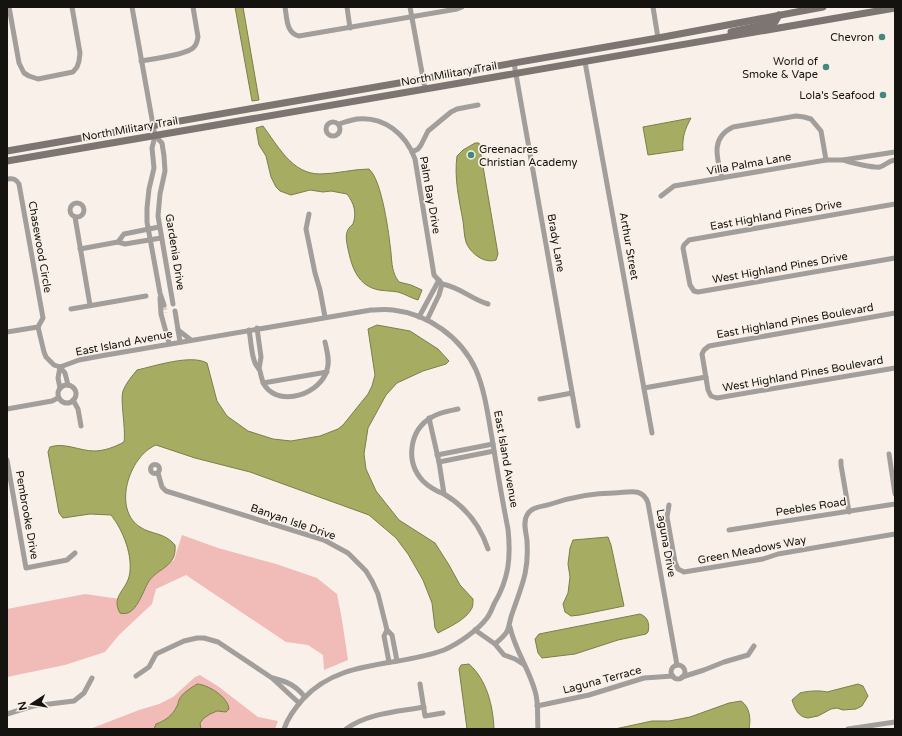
<svg xmlns="http://www.w3.org/2000/svg" width="902" height="736" viewBox="0 0 902 736" font-family="'Varela Round',sans-serif">
<rect width="100%" height="100%" fill="#f9f1e9"/>
<g fill="#f1bbb8">
<path d="M182,535L218,548L276,564L317,578L337,594L342,620L348,660L324,670L323,655L308,645L286,642L186,575L156,589L152,604L119,635L105,652L65,665L7,677V609L85,594L120,599L174,560Z"/>
<path d="M200,675L219,687L258,717L278,721L275,729H90L139,710L159,704L173,697L195,677Z"/>
</g>
<g fill="#a6ad62" stroke="#7a7f49">
<path d="M235,7H243L259,100L252,101Z"/>
<path d="M691,118C685,129 682,137 683,150L648,155L643,127Z"/>
<path d="M263,126C278,146 292,174 320,174C336,174 353,169 369,169C382,180 389,234 391,253C392,264 392,273 399,282L411,285L422,290L418,300C411,298 405,294 398,292C392,291 386,291 379,290C358,286 352,268 348,249C346,239 344,231 353,224C357,213 354,203 347,194L331,191L323,192L310,190L291,195L280,191L276,187L271,177L266,156L259,145L256,128Z"/>
<path d="M475,143H479L498,254L496,260C484,264 470,253 466,242C464,236 464,227 463,221C459,199 454,178 457,156L463,150Z"/>
<path d="M377,325L410,331L438,349L449,361L446,364L423,371L397,383L386,395L368,428L364,454L366,469L376,491L399,520L435,543L449,565L460,585L473,599C473,602 473,606 472,608C466,620 449,627 438,633L435,628L432,603L423,580L408,554L396,538L369,515L250,472L195,458L156,445C129,456 112,509 140,527C152,535 164,532 175,545C177,567 159,567 149,581C142,592 136,618 120,613C111,597 125,591 129,577C134,557 123,530 111,515L90,514L63,518L59,513L48,452L50,447C64,442 80,451 94,451C104,451 115,447 124,442C126,429 120,400 123,391C126,383 132,376 137,370C155,366 191,354 207,363L217,401L227,416L248,431L273,439L291,441L320,436L338,429L343,425L368,394L372,386L375,375L368,329Z"/>
<path d="M608,537L611,545L624,606L580,615L571,616L565,612L563,604L568,593L570,577L568,564L570,548L573,540Z"/>
<path d="M640,614C648,617 650,624 648,632L646,634L618,640L575,654L542,658L538,653L535,639L539,634Z"/>
<path d="M469,664C487,680 493,706 494,729H467L459,669L461,665Z"/>
<path d="M197,684C209,685 228,697 229,709L226,712L217,711L210,714L204,718L200,723L201,729H154L156,724C165,721 173,715 177,706C178,705 178,702 179,700C182,693 191,688 197,684Z"/>
<path d="M858,684L863,686L868,696L862,706L856,709L843,710L837,708L831,709L818,716L808,718C798,717 795,709 792,700C795,698 797,695 800,693C807,691 819,690 827,692Z"/>
<path d="M741,701C750,707 751,719 749,729H615L652,721H669L690,717L729,703Z"/>
</g>
<g fill="none" stroke-linecap="round" stroke-linejoin="round">
<path stroke="#d7d0c8" stroke-width="5" stroke-dasharray="5 2.5" stroke-linecap="butt" d="M164,305L165,313"/>
<g stroke="#a29e9c" stroke-width="5">
<path d="M9,7L19,63L24,73L29,76L38,79L73,72L77,67L79,61L80,53L72,7"/>
<path d="M132,7L155,136L152,148L154,168L149,189L147,208V222L160,293L164,305"/>
<path d="M285,7C287,18 286,33 299,36L457,9L462,7"/>
<path d="M347,7L350,28"/>
<path d="M410,7L425,89"/>
<path d="M653,7L658,38"/>
<path d="M141,61C153,59 185,55 193,48C197,45 197,41 198,37L193,7"/>
<path d="M585,62L652,433"/>
<path d="M514,63L578,426"/>
<circle cx="333" cy="129" r="7"/>
<path d="M339,124C345,122 351,120 357,119C384,116 406,134 415,159L434,275L442,284"/>
<path d="M155,136L162,143L164,156L165,171L160,194L158,216L173,304"/>
<path d="M412,152L418,149L421,145L428,131L451,112L457,109L478,105"/>
<path d="M844,160C850,163 875,168 880,167C886,165 888,161 895,160"/>
<path d="M722,178C717,158 710,138 733,127L796,116L804,117L811,119L821,131L826,160"/>
<path d="M7,179C13,178 16,179 19,184L43,318L38,327L7,332"/>
<path d="M661,196L674,186L826,160H843L895,152"/>
<circle cx="77" cy="210" r="7"/>
<path d="M895,204L689,240L684,245L683,248L690,285L694,291L698,292L895,258"/>
<path d="M309,214L306,229L315,273L320,290L325,317"/>
<path d="M75,217L90,305"/>
<path d="M118,242L124,234L159,227"/>
<path d="M80,249L118,242L125,244L161,238"/>
<path d="M442,284C460,287 471,299 488,304"/>
<path d="M160,298L161,314L169,343"/>
<path d="M71,309L146,296"/>
<path d="M175,311L180,342"/>
<path d="M895,313L709,346L704,350L702,354L708,390L711,396L717,398L895,368"/>
<path d="M419,317L439,280"/>
<path d="M427,320L439,295L442,284"/>
<path d="M38,327L44,352L46,357L54,365L60,367L65,373L68,385"/>
<path d="M257,328L261,357L259,369"/>
<path d="M178,330L191,340"/>
<path d="M249,330C251,340 251,353 255,363C256,366 259,368 260,371C261,376 262,381 265,386C281,408 321,393 327,370C330,361 327,351 325,342"/>
<path d="M60,367L79,360L106,355L371,310C378,310 386,309 393,310C428,314 461,337 476,370C485,391 488,416 492,438C497,469 502,499 508,529C511,557 509,579 494,604C492,609 490,614 487,618C478,630 458,644 444,650C396,668 341,658 303,699C295,708 288,717 284,729"/>
<path d="M263,383L327,372"/>
<circle cx="67" cy="394" r="9"/>
<path d="M60,388L58,378L60,367"/>
<path d="M644,388L706,377"/>
<path d="M540,399L572,393"/>
<path d="M73,400L78,409L81,426"/>
<path d="M7,409L52,401L58,398"/>
<path d="M429,418L439,462L444,494C466,507 480,525 488,549"/>
<path d="M889,454L895,494"/>
<path d="M437,455L493,444"/>
<path d="M7,460L26,568L67,560L75,553"/>
<path d="M841,461V465L849,512"/>
<path d="M439,462L494,451"/>
<circle cx="155" cy="469" r="4.5"/>
<path d="M158,473L162,487L166,491L324,540L348,553L366,571L372,581L378,594L387,630L392,635L397,661"/>
<path d="M444,494C436,491 429,487 423,481C405,462 409,430 432,417C440,412 449,411 458,409"/>
<path d="M669,505L667,517L675,562L678,569L684,572L763,559L778,554L895,534"/>
<path d="M729,530L895,504"/>
<path d="M510,627C515,650 529,669 535,691C539,703 537,717 538,729"/>
<path d="M387,630L384,636L389,662"/>
<path d="M475,630L495,644L504,655L515,659L523,664"/>
<path d="M495,644C513,629 506,630 513,611C522,585 529,571 527,542C527,534 522,523 527,515C532,506 542,507 551,504C572,497 592,493 614,493C627,493 642,486 648,503L677,665"/>
<circle cx="678" cy="672" r="7"/>
<path d="M136,676L149,667L156,654L184,641L197,638H204L218,642L272,678L299,703"/>
<path d="M682,677L704,670L724,662L748,655L754,646"/>
<path d="M273,678C288,682 295,685 305,697"/>
<path d="M420,684L425,716L443,713"/>
<path d="M537,706L589,695L644,678L673,676"/>
<path d="M7,714L33,706L74,701L84,693L92,678"/>
<path d="M346,729C368,713 397,712 424,707"/>
<path d="M848,729L895,722"/>
</g>
<g stroke="#7c7572" stroke-width="7">
<path d="M731,32L775,22L779,15"/>
<path d="M7,151L658,38L823,7"/>
<path d="M7,161L895,8"/>
</g>
</g>
<g fill="#43887d" stroke="#f9f1e9" stroke-width="1.5">
<circle cx="882" cy="37" r="4"/>
<circle cx="826" cy="67" r="4"/>
<circle cx="883" cy="95" r="4"/>
<circle cx="471" cy="155" r="4"/>
</g>
<g text-anchor="middle" dominant-baseline="central" stroke-width="3.5" stroke-linejoin="round" paint-order="stroke">
<g font-size="11" fill="#151310" stroke="#f9f1e9" text-anchor="end">
<text x="874" y="37">Chevron</text>
<text x="818" y="61">World of<tspan x="818" dy="13">Smoke &amp; Vape</tspan></text>
<text x="875" y="95">Lola's Seafood</text>
<text x="479" y="149" text-anchor="start">Greenacres<tspan x="479" dy="13">Christian Academy</tspan></text>
</g>
<g font-size="11" fill="#151310" stroke="#f9f1e9">
<text transform="translate(449 74) rotate(-10)">North Military Trail</text>
<text transform="translate(130 129) rotate(-10)">North Military Trail</text>
<text transform="translate(749 164) rotate(-10)">Villa Palma Lane</text>
<text transform="translate(430 195) rotate(80)">Palm Bay Drive</text>
<text transform="translate(776 215) rotate(-10)">East Highland Pines Drive</text>
<text transform="translate(556 243) rotate(80)">Brady Lane</text>
<text transform="translate(629 246) rotate(80)">Arthur Street</text>
<text transform="translate(40 247) rotate(80)">Chasewood Circle</text>
<text transform="translate(175 252) rotate(81)">Gardenia Drive</text>
<text transform="translate(780 268) rotate(-10)">West Highland Pines Drive</text>
<text transform="translate(795 321) rotate(-10)">East Highland Pines Boulevard</text>
<text transform="translate(124 343) rotate(-11)">East Island Avenue</text>
<text transform="translate(803 374) rotate(-10)">West Highland Pines Boulevard</text>
<text transform="translate(506 459) rotate(80)">East Island Avenue</text>
<text transform="translate(811 507) rotate(-9)">Peebles Road</text>
<text transform="translate(27 515) rotate(80)">Pembrooke Drive</text>
<text transform="translate(293 522) rotate(19)">Banyan Isle Drive</text>
<text transform="translate(666 543) rotate(80)">Laguna Drive</text>
<text transform="translate(752 550) rotate(-11)">Green Meadows Way</text>
<text transform="translate(602 680) rotate(-15)">Laguna Terrace</text>
</g>
</g>
<rect width="902" height="736" fill="none" stroke="#151310" stroke-width="16"/>
<g transform="translate(32 704) rotate(258)" stroke="#f9f1e9" stroke-width="3" paint-order="stroke">
<path d="M0-3L7 15L0 10L-7 15Z" fill="#151310"/>
<text y="-6" font-size="11" font-weight="bold" text-anchor="middle" fill="#151310">N</text>
</g>
</svg>
